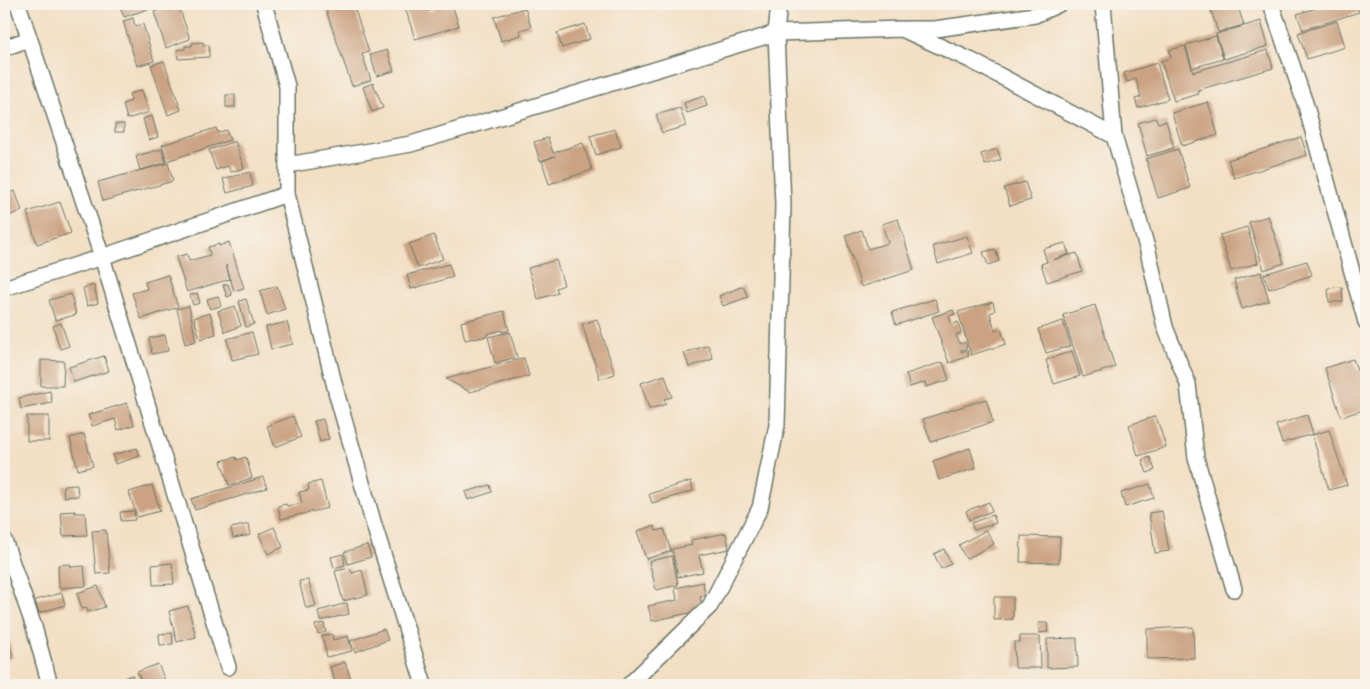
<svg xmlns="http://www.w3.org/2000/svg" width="1370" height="689" viewBox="0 0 1370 689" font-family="Caveat,sans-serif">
<rect width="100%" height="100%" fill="#f7f3e8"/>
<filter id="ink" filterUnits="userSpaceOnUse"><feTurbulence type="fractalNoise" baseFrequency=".02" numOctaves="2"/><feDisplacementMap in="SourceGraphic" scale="10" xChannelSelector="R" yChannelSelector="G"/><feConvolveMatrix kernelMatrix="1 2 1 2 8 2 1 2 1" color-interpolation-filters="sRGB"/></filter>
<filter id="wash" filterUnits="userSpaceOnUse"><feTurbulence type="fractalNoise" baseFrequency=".0096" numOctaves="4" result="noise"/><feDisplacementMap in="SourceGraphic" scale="20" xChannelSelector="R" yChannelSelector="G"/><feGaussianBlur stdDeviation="1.12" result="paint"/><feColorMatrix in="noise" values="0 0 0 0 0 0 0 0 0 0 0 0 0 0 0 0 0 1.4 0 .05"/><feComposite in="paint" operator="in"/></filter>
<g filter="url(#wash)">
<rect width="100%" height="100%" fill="#f3dfc4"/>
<g id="blocks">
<g fill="#cba383">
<path d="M119,4H163L124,17Z"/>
<path d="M178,4L190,39L166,48L154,12Z"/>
<path d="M324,4H353L369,52L362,54L371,80L352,86Z"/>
<path d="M404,4H426L428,11L436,9L435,5L452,4L459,26L415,39Z"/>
<path d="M1220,4H1237L1244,25L1218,32L1210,7Z"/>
<path d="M1329,4H1356L1359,12L1303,30L1297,14Z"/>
<path d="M525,8L531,27L520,30L521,35L501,41L494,17Z"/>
<path d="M133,18L135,26L143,24L154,61L137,66L123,21Z"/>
<path d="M1261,21L1268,46L1224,59L1216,34Z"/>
<path d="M1337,21L1345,47L1307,59L1298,33Z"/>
<path d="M585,24L590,39L562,48L557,33Z"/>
<path d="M1216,36L1223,59L1192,68L1186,45Z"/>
<path d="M203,42V46L209,45V57L178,59L177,50L185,49V46H192V43Z"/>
<path d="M1185,46L1193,72L1268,50L1273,68L1198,90L1199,94L1174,101L1161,61L1171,58L1169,50Z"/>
<path d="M387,50L394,71L377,76L370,55Z"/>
<path d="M164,61L181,110L168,115L151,65Z"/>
<path d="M1157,63L1168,99L1138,108L1135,99L1141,97L1136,79L1127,82L1124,73Z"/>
<path d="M373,83L383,108L372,112L363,87Z"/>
<path d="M142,90L149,112L127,119L123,104L131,101L129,94Z"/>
<rect x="226" y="95" width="9" height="12"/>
<path d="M704,96L707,106L687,113L684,103Z"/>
<path d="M1208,102L1218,135L1182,146L1172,113Z"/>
<path d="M680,108L686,126L662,133L656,115Z"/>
<path d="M152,116L158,137L149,140L143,119Z"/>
<path d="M1156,118L1158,123L1166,121L1174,148L1147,156L1138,123Z"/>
<rect x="115" y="124" width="9" height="8"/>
<path d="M216,128L218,133L226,130L230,140L167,161L162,145Z"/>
<path d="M615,129L621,147L596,155L590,136Z"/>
<path d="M1301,137L1307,155L1234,178L1228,160Z"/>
<path d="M548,138L553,153L583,143L592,170L549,184L542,161L555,156L540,161L534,142Z"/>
<path d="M235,141L244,168L231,172L228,166L216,170L209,150Z"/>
<path d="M162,149L166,163L140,170L136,156Z"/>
<path d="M997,149L1001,160L985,165L981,154Z"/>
<path d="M1178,149L1190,188L1158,198L1146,159Z"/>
<path d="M168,163L173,181L103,201L98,182Z"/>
<path d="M250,172L253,186L227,193L223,179Z"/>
<path d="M1025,182L1031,200L1010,206L1004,188Z"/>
<path d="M15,191L22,211L5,217L4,194Z"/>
<path d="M60,202L71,233L37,244L27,212Z"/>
<path d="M1268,216L1284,263L1264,270L1249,222Z"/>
<path d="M898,219L914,270L861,287L845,235L862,230L868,249L888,243L882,224Z"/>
<path d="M1247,227L1258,263L1231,271L1220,235Z"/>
<path d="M434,235L443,259L418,268L409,244Z"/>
<path d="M967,236L973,253L938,264L933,246Z"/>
<path d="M229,242L244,288L234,291L226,265L230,279L187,292L176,257L187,254L189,261L210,255L208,247L219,244V246Z"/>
<path d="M1065,243L1069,254L1053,260L1077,253L1082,271L1047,282L1041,264L1047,262L1043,249Z"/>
<path d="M995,249L999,261L988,265L983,252Z"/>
<path d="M556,260L564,285L556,288L558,293L538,299L528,268Z"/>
<path d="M1307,261L1312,275L1269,289L1264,274Z"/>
<path d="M449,264L453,277L411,289L407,275Z"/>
<path d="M1261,272L1269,301L1242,309L1234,280Z"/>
<path d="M168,275L178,307L141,319L132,293L147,289L145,282Z"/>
<path d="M228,284L232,295L227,297L223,285Z"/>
<path d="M94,285L98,303L87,306L83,288Z"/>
<path d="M277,286L285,309L267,315L260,291Z"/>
<path d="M743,286L748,297L723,306L719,296Z"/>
<path d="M1342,287L1343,302H1329L1328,288Z"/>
<path d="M197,293L200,303L193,305L190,295Z"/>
<path d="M71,294L76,315L55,320L49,300Z"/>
<path d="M218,296L221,306L210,309L207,299Z"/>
<path d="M246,299L254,324L246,327L239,301Z"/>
<path d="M935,299L939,311L896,325L892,312Z"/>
<path d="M993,302L995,311L990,313L995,331L1001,329L1006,344L971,355L958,312Z"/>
<path d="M1095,305L1115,367L1083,377L1063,315Z"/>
<path d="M189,306L196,341L185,344L177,309Z"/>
<path d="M235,306L241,326L225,332L218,311Z"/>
<path d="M953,310L955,314L949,316L952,325L958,322L961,333L956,335L960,344L965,342L967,348L961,350V352L967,350L969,356L949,363L932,317Z"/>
<path d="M504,311L509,330L502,332V330L487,334V336L474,339V338L465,340L461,322Z"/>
<path d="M210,313L216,334L200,339L194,318Z"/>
<path d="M597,319L615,374L600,379L582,324Z"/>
<path d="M1063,321L1071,346L1046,353L1038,329Z"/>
<path d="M287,322L293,344L271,349L266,327Z"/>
<path d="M61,323L69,346L60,349L53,326Z"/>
<path d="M252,332L258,354L232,360L227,339Z"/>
<path d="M510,332L517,357L495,363L488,337Z"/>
<path d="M165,335L168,351L152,354L149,338Z"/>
<path d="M708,345L713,359L689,367L684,353Z"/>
<path d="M1072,351L1080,376L1054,384L1046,360Z"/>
<path d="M104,356L109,371L74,382L69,367Z"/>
<path d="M524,358L529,376L470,392L446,379Z"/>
<path d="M1353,359L1357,370L1363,368L1366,379V392L1365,393L1366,397V409L1341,417L1325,368Z"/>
<path d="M41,360L64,361L63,386H41Z"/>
<path d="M943,362L949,380L926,387L925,382L910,387L906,374Z"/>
<path d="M665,375L672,397L664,399L666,404L649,409L641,383Z"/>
<path d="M50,391L52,403L21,409L19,398Z"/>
<path d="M986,399L993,422L931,442L923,419Z"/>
<path d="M127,403L134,425L118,430L115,419L92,426L88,415Z"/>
<path d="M1307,415L1313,434L1282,443L1276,425Z"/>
<rect x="27" y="416" width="22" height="25"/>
<path d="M293,416L301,437L275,447L267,426Z"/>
<path d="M1156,416L1166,447L1138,456L1129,425Z"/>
<path d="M323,419L329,439L320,442L314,421Z"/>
<path d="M1329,430L1347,485L1329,490L1312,435Z"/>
<path d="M84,434L93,466L78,470L70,438Z"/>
<path d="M137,448L140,456L115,464L113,455Z"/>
<path d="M970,448L976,468L939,480L933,461Z"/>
<path d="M236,457L237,460L246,457L252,478L229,485L221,461Z"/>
<path d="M1150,457L1155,470L1147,473L1142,460Z"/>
<path d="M263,477L267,488L195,510L191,499Z"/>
<path d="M321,481L328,508L281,519L278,506L286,504L287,506L302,503L299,492L309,490L308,484Z"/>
<path d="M691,481L693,491L652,503L649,494Z"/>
<path d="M1150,484L1154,498L1125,507L1121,493Z"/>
<path d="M77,485L78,496L64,497L63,486Z"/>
<path d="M152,485L160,511L137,517L129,492Z"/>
<path d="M490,485L492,492L468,500L465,492Z"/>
<path d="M989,502L992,511L969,520L966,511Z"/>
<path d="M75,511V513H85L87,535L63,536L61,512Z"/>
<path d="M134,511L135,520L121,521L120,512Z"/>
<path d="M1162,511L1169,551L1155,553L1149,513Z"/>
<path d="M993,515L996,523L974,530L971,523Z"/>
<path d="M249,524L251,535L233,538L231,528Z"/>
<path d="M654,526L656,531L664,529L671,551L646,559L637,531Z"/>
<path d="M274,527L283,547L268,554L259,534Z"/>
<path d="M106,530L110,573L96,574L92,531Z"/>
<path d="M986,530L994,544L966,559L959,545Z"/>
<path d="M726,533L729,549L699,555L703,572L678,577L672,549L692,545L691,540Z"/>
<path d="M1021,536L1060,537L1059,563L1020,562Z"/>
<path d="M367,545L371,557L348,564L344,552Z"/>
<path d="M944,549L951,564L941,569L934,554Z"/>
<path d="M343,554L345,565L334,568L331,557Z"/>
<path d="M672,556L678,585L656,590L649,561Z"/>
<path d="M172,563L174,584L153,585L152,565Z"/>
<path d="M70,564L71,567L84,566L86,586L59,588L58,565Z"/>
<path d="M350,568L352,573L362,570L368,595L343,601L335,571Z"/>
<path d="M308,580L316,606L306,608L299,581Z"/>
<path d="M703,582L705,595L700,597L703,610L652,621L648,606L677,600L675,588Z"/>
<path d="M98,586L105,607L88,612L87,608L82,609L77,593Z"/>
<path d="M62,593L65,605L39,613L35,600Z"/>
<path d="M994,597H1013V619L994,620Z"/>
<path d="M347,603L349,614L320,621L318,611Z"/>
<path d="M188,606L196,637L177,642L169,611Z"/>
<path d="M324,623L326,632L318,634L315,625Z"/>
<path d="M1038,623H1047L1048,632L1039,633Z"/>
<path d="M1193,627L1194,658L1147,659V629Z"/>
<path d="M384,629L388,640L355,652L350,641Z"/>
<path d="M7,631L13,658L4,659V632Z"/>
<path d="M172,633L173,644L160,645L159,634Z"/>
<path d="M332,634L333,640L348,636L352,651L327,657L322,636Z"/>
<path d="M1020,636H1040L1041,668H1015L1014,642H1020Z"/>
<path d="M1077,638L1078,667L1047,668V639Z"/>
<path d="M345,662L353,685H336L330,667Z"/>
<path d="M158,664L167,685H143L137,672Z"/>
<path d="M132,675L136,685H111L110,683Z"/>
</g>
</g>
</g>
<g filter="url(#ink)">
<use href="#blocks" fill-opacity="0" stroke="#697666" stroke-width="1"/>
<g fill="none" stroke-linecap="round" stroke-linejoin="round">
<g stroke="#697666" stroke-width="18">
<g id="minor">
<path d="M18,4L102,257L228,667"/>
<path d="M264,4L287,86V194L337,395L374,525L424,685"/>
<path d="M1103,4L1114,136L1148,251L1165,327L1188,384L1196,458L1234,589"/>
<path d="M1271,4L1306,106L1366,322"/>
<path d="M906,29H935L1035,15L1059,4"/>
<path d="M4,48L29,39"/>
<path d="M287,165L411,144L776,33L902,29L970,60L1114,136"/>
<path d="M4,288L102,257L287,194"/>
<path d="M4,540L34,627L50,685"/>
<path d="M629,685L710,606L760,508L777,425L783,205L776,33L779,4"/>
</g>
</g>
<use href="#minor" stroke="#fff" stroke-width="15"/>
</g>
</g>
<rect width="1370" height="689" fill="none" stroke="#f7f3e8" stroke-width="20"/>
</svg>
